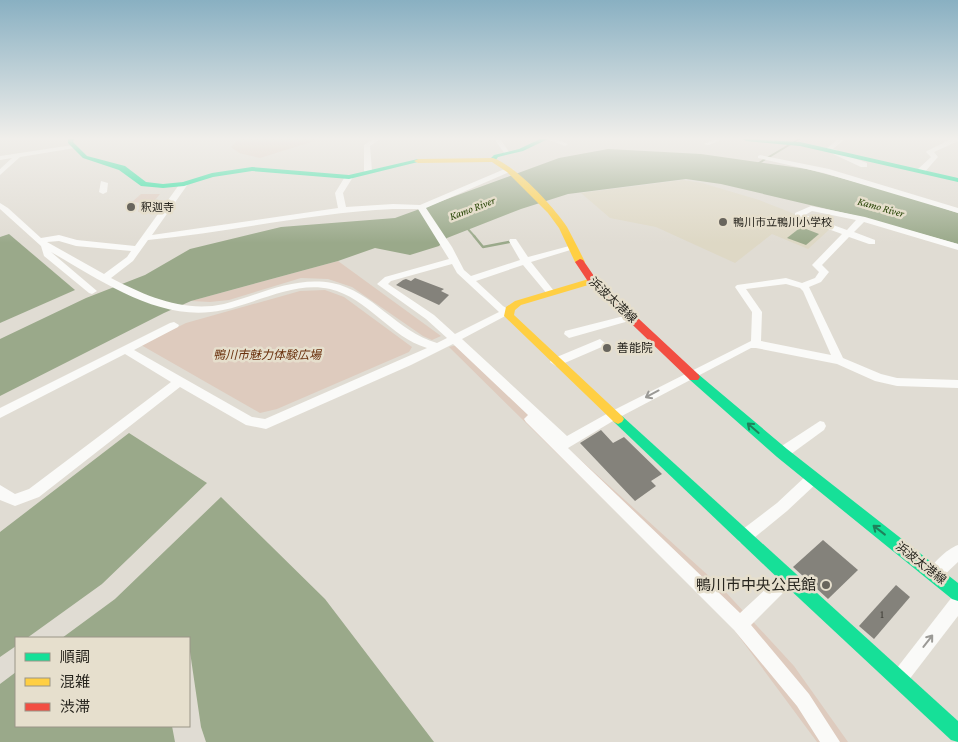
<svg xmlns="http://www.w3.org/2000/svg" width="958" height="742" viewBox="0 0 958 742" font-family="'Crimson Pro','Noto Sans JP',serif">
<rect width="100%" height="100%" fill="#e0dcd3"/>
<path fill="#ded8c5" d="M683,180L702,183L759,200L831,228L808,249L772,234L735,263L656,227L610,218L581,193Z"/>
<g fill="#decbbe">
<path d="M239,139H321L260,158L239,153L231,147Z"/>
<path d="M141,194H160L146,211L138,212L141,203L132,202Z"/>
<path d="M338,261L441,336L432,340L423,336L352,287L328,279L301,278L229,300L210,302L191,301Z"/>
<path d="M325,290L344,297L412,347L409,352L277,409L260,413L141,345L186,323L300,291Z"/>
<path d="M457,345L563,444L721,587L794,666L848,742H817L729,623L449,347Z"/>
</g>
<g fill="#9aa98a">
<path d="M608,149L701,154L807,169L897,193L958,213V244L857,216L721,184L686,179L568,194L521,209L447,238L439,246L410,255L375,248L338,261L191,301L164,313L0,396V339L86,298L145,275L190,249L281,227L395,218L559,158Z"/>
<path d="M801,227L819,234L806,245L787,238Z"/>
<path d="M9,234L75,290L0,323V237Z"/>
<path d="M129,433L207,483L102,584L27,638H16V646L0,657V532Z"/>
<path d="M221,497L325,599L434,742H0V684L16,672V726H189V638H62L115,599Z"/>
</g>
<path fill="#e0dcd3" d="M189,645L201,727L206,742H175L172,726H189Z"/>
<g fill="none" stroke-linecap="round" stroke-linejoin="round">
<g stroke="#9aa98a" stroke-width="2">
<path d="M759,163L799,139"/>
<path d="M467,228L475,237"/>
</g>
<path stroke="#9aa98a" stroke-width="2.5" d="M474,236L483,247L509,242"/>
</g>
<g fill="#84827b">
<path d="M415,278L444,289L441,291L449,295L439,305L396,285L403,280L406,279L411,281Z"/>
<path d="M601,430L613,443L624,437L662,474L651,481L656,486L635,501L580,443Z"/>
<path d="M823,540L858,570L828,599L793,567Z"/>
<path d="M896,585L910,597L874,639L859,626Z"/>
</g>
<g fill="none" stroke-linecap="round" stroke-linejoin="round">
<g fill="#fafaf8" fill-rule="evenodd">
<path d="M373,139H380L370,146L372,171L368,173L364,171V145Z"/>
<path d="M494,139H500L510,153L509,154H505Z"/>
<path d="M547,139H556L568,144L565,146Z"/>
<path d="M715,139H723L709,145L704,144Z"/>
<path d="M838,139H845L833,149L837,150L838,152L867,163V167H861L833,154L832,150L826,151V149Z"/>
<path d="M951,139H958V141L934,152L938,157L937,158L924,173H918V169L931,157L926,152L927,151Z"/>
<path d="M73,145L76,147L75,148L20,157L0,175V169L12,158L0,160V156Z"/>
<path d="M760,155L829,169L958,208V213L824,173L758,158V156Z"/>
<path d="M507,168L514,170L426,208L452,247L464,270L471,276L520,260L509,241L510,239H516L528,257L573,245L577,248L531,262L554,291L556,293L554,295H548L523,265L476,281L503,306L513,312L462,339L567,436L610,412L751,341L752,312L735,287L737,285L786,278L802,283L815,278L819,272L812,265L842,234L795,217V213L811,206L865,217L958,244V250L864,222L854,232L875,240V244H869L849,237L822,265L829,272L821,282L809,287L843,358L881,374L897,378L958,380V388L897,386L875,381L837,364L756,348H751L618,418L568,448L740,613L783,573L788,570L793,573L796,578L793,583L751,625L809,694L840,742H820L797,706L734,630L526,422L524,419L528,415L453,344L411,365L266,429L246,425L180,387L39,497L15,506L0,500V485L15,494L29,489L171,382L125,354L0,418V408L170,323L174,322L179,325L178,327L134,350L252,417L265,419L427,348C390,337 368,298 330,289C294,281 258,303 223,310C162,324 102,281 51,252L97,291L92,294L89,293L44,256L41,246L0,209V203L8,208L41,238L59,235L77,240L135,246L181,182H184L188,184L152,235L338,208L335,193L346,175H349L353,177L343,193L346,207L393,204L420,205ZM393,209H418L449,259L385,277L377,284L426,319L447,338L437,343C397,332 373,291 332,283C294,276 259,295 224,304C184,313 146,296 111,278L133,261L148,240C230,232 310,213 393,209ZM812,211L856,220L847,230L805,215ZM59,241L76,246L131,251L127,257L104,274L47,242ZM452,264L457,273L499,312L455,334L434,315L388,284L391,281ZM786,284L800,288L803,291L831,355L761,341L762,312L746,289Z"/>
<path d="M101,181L108,183L107,192L103,194L99,192Z"/>
<path d="M632,314L637,317L636,319L569,338L564,334L565,331Z"/>
<path d="M600,339L605,343L604,346L560,365L556,366L550,362L552,359Z"/>
<path d="M820,421L824,422L826,426L824,430L787,457L782,458L777,457L776,453L777,449Z"/>
<path d="M813,472L818,474L820,478L818,482L787,511L749,542L744,544L739,542L737,537L739,532L777,503L808,474Z"/>
<path d="M958,545V562L940,579L935,582L930,579L927,574C932,563 947,549 958,545Z"/>
<path d="M958,595V616L905,685L899,688L893,685L890,679L893,673L952,597Z"/>
</g>
<g fill="#16e098" fill-rule="evenodd">
<path d="M68,139H74L73,142L87,156L125,166L146,182L163,184L183,182L212,173L252,167L349,175L418,159L422,161L349,179L252,171L213,177L184,186L163,188L141,186L119,170L83,158L68,143Z"/>
<path d="M540,139H548L523,151L498,157L495,161L489,160L494,155L519,149Z"/>
<path d="M743,139L800,142L958,178V182L800,146L746,141Z"/>
<path d="M694,373L698,374L787,449L958,583V601L952,599L777,457L690,380L688,377L690,374Z"/>
<path d="M618,414L622,416L958,721V742L951,740L786,586L614,422L612,419L614,416Z"/>
</g>
<g fill="#ffcf43" fill-rule="evenodd">
<path d="M493,158C516,166 553,206 567,227C573,238 579,250 585,262L583,264H577L575,262L559,228L548,213L507,172L492,162L418,163L414,161L418,159Z"/>
<path d="M592,278L595,279V283L521,305L515,310L514,315L622,416L624,419L622,422L618,424L614,422L504,316L506,307L515,301Z"/>
</g>
<path fill="#f24e42" fill-rule="evenodd" d="M580,259L583,260L596,279L698,374L700,377L698,380H690L589,283L575,262Z"/>
</g>
<defs><path id="oneway-shaft" d="M-6 0H5M1.5-3L5.5 0L1.5 3" fill="none" stroke-width="1.6" stroke-linecap="round" stroke-linejoin="round" transform="scale(1.25)"/></defs>
<g stroke="#9b9a96">
<use href="#oneway-shaft" transform="translate(652 394) rotate(152)"/>
<use href="#oneway-shaft" transform="translate(928 641) rotate(-52)"/>
</g>
<g stroke="#1e825b">
<use href="#oneway-shaft" transform="translate(753 428) rotate(-139)"/>
<use href="#oneway-shaft" transform="translate(879 530) rotate(-142)"/>
</g>
<linearGradient id="sky" x2="0" y2="1"><stop stop-color="#89b0c2"/><stop offset="0.57" stop-color="#f1efeb"/><stop offset="1" stop-color="#f1efeb" stop-opacity="0"/></linearGradient>
<rect width="958" height="243" fill="url(#sky)"/>
<g fill="#68655d" stroke="#e6dfcd" stroke-width="2">
<circle cx="131" cy="207" r="5"/>
<circle cx="723" cy="222" r="5"/>
<circle cx="607" cy="348" r="5"/>
<circle cx="826" cy="585" r="5"/>
</g>
<g text-anchor="middle" dominant-baseline="central" stroke-width="5" stroke-linejoin="round" paint-order="stroke">
<g font-size="11" fill="#27251e" stroke="#e6dfcd" text-anchor="start">
<text x="141" y="207">釈迦寺</text>
<text x="733" y="222">鴨川市立鴨川小学校</text>
</g>
<g font-size="11" font-style="italic" fill="#264303" stroke="#e6dfcd">
<text transform="translate(881 207) rotate(16)">Kamo River</text>
<text transform="translate(472 208) rotate(-21)">Kamo River</text>
</g>
<g font-size="12" fill="#27251e" stroke="#e6dfcd">
<text transform="translate(613 300) rotate(43)">浜波太港線</text>
<text transform="translate(921 563) rotate(38)">浜波太港線</text>
</g>
<g font-size="12" fill="#27251e" stroke="#e6dfcd" text-anchor="start">
<text x="617" y="348">善能院</text>
</g>
<g font-size="12" font-style="italic" fill="#6a310d" stroke="#e6dfcd">
<text x="267" y="355">鴨川市魅力体験広場</text>
</g>
<g font-size="12" fill="#3e3c35">
<text x="882" y="614">1</text>
</g>
<g font-size="15" fill="#27251e" stroke="#e6dfcd" text-anchor="end">
<text x="816" y="585">鴨川市中央公民館</text>
</g>
</g>
<rect x="15" y="637" width="175" height="90" fill="#e6dfcd" stroke="#9a9587"/>
<rect x="25" y="653" width="25" height="8" fill="#16e098" stroke="#9a9587"/>
<text x="60" y="662" font-size="15" fill="#27251e">順調</text>
<rect x="25" y="678" width="25" height="8" fill="#ffcf43" stroke="#9a9587"/>
<text x="60" y="687" font-size="15" fill="#27251e">混雑</text>
<rect x="25" y="703" width="25" height="8" fill="#f24e42" stroke="#9a9587"/>
<text x="60" y="712" font-size="15" fill="#27251e">渋滞</text>
</svg>
